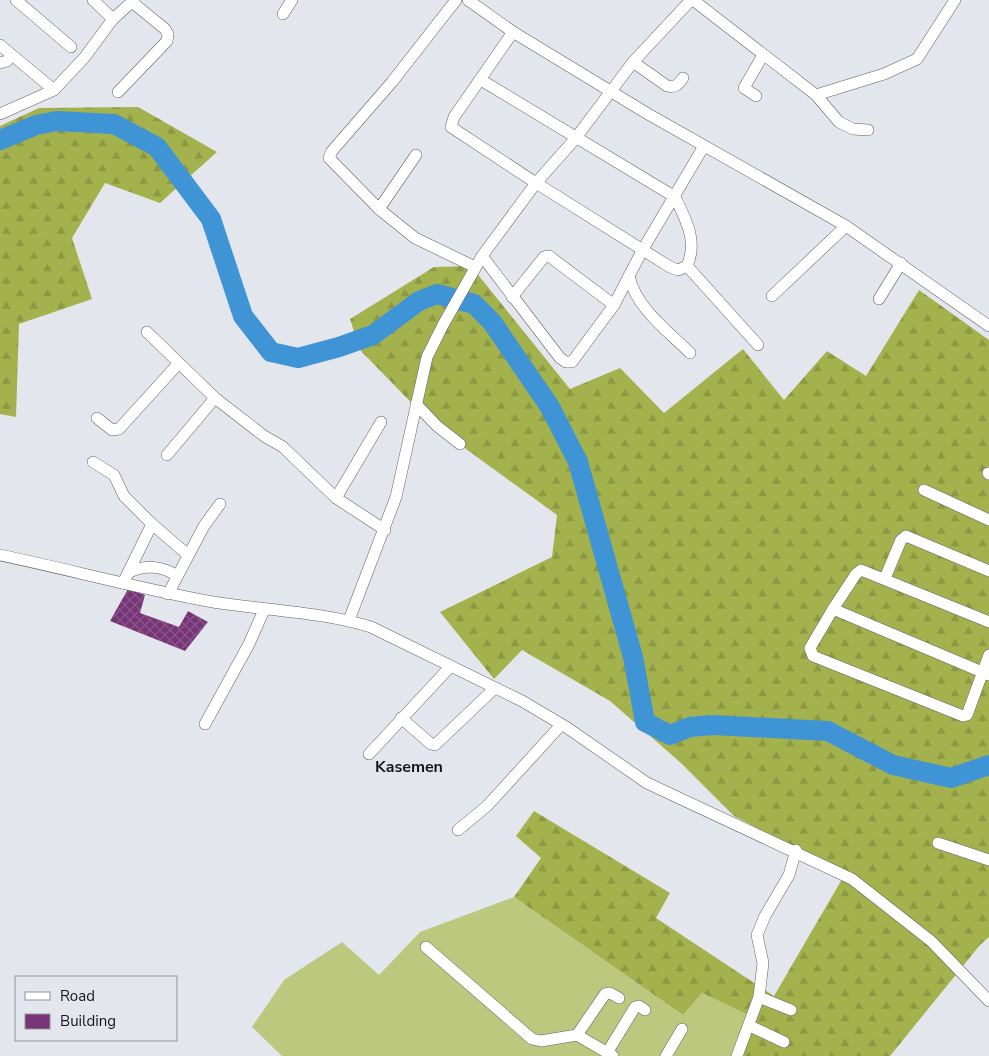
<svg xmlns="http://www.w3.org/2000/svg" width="989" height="1056" viewBox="0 0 989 1056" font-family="'Nunito Sans',sans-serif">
<defs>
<pattern id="forest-firs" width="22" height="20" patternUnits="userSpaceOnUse" patternTransform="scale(1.25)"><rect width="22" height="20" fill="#a4b24d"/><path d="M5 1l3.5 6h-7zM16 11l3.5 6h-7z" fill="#8c9842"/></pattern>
<pattern id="building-cross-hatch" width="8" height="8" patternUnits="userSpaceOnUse" patternTransform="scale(1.25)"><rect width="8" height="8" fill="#773577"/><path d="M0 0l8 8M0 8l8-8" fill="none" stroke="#885688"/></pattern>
</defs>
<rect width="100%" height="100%" fill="#e4e6ed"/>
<path fill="#bcc87e" d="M514,897L683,1015L702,993L756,1018L743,1056H282L252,1027L284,980L342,942L379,975L420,932Z"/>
<g fill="url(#forest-firs)">
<path d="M138,107L217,152L160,203L105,183L72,238L92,299L19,324L16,417L0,414V126L39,108Z"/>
<path d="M471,266L570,389L620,368L664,413L743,349L784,400L827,351L866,376L919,290L989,340V937L980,945L890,1056H743L755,1018L702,993L683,1015L514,897L541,858L516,836L534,811L670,893L656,918L774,996L845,874L734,816L681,763L610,701L522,650L494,679L440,612L552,557L557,515L433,425L360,350L350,319L434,267Z"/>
</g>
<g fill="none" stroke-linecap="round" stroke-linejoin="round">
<path stroke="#3f94d5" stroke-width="20" d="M0,140L36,125L57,121L114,124L157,147L211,219L243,316L271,352L298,358L339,347L373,335L419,301L437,294L474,304L492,322L550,407L578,462L633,657L645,722L670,735L690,727L713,725L828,731L893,765L951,778L989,765"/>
</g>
<path fill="url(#building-cross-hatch)" d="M128,589L145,595L140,613L179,627L188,611L208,622L185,651L110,621Z"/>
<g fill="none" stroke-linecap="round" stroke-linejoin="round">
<g stroke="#5e5f66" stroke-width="12">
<g id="minor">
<path d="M16,0L71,47"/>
<path d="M93,0L113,19"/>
<path d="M468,0L513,32L648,114L846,226L989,326"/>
<path d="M693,0L816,95L839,122L853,129L868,130"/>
<path d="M283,14L292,0"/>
<path d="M0,45L54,90"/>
<path d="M633,62L667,86C675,88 678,85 683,78"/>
<path d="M0,63L7,61"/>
<path d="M481,80L675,197C686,220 698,241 687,266L678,270L670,267L536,183L451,127L454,117L513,32"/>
<path d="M118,92L167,41L168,34L165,29L132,2"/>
<path d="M816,95L884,74L917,59L955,0"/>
<path d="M756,96L744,88L763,55"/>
<path d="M0,114L54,90L84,58L113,19L134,0"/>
<path d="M416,155L379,209L329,158L332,151L392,82L456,0"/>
<path d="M379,209L415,238L475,267"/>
<path d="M482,256L560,358L566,362H572L614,305L643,249L704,146"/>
<path d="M687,266L758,345"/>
<path d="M629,276C636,308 668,331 690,353"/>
<path d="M772,296L846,226"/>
<path d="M512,297L544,257L549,256L614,305"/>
<path d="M879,299L901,263"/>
<path d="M147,332L215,398L264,436L283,447L336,498L385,530"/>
<path d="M416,404L437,426L460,444"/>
<path d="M97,418L112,430L119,429L178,364"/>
<path d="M167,455L215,398"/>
<path d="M93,462L114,475L124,496L152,524L123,583"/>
<path d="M988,473L989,474"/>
<path d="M924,490L989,520"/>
<path d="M336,498L381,422"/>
<path d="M152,524L188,555"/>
<path d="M0,555C71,570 141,589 213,602C263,610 324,612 371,627L522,701L566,727L647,783L852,879L931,941L989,1001"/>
<path d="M128,573C144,564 163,566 177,576"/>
<path d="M885,578L901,540L906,536L989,571"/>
<path d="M168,594L204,526L220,504"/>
<path d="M833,609L810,648L813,656L963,716L967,715L989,655"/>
<path d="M349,620L396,497L427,357L443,325L482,256L536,183L575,139L633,62L691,0"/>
<path d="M989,622L861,570L856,574L833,609L989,675"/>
<path d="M401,718L431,744L435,745L495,688"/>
<path d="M205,724L249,644L264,610"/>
<path d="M369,754L450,667"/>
<path d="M458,830L487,806L561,725"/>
<path d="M938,843L989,860"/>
<path d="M426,947L532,1039L541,1041L577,1035L613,1056"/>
<path d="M759,997L791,1010"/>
<path d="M750,1026L784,1042"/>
<path d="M577,1035L605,994L610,993L619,998"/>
<path d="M607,1053L635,1007L639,1006L645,1010"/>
<path d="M666,1056L682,1029"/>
<path d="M737,1056L759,997L763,963L757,935L765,916L789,875L796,850"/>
</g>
</g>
<use href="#minor" stroke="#fff" stroke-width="11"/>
</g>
<g text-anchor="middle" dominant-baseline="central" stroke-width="5" stroke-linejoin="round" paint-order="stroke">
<g font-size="16" font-weight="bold" fill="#151618" stroke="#e4e6ed">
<text x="409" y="767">Kasemen</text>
</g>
</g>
<rect x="15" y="976" width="162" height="65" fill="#e4e6ed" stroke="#919398"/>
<rect x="25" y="992" width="25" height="8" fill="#ffffff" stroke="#919398"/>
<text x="60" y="1001" font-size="15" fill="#151618">Road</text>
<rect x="25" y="1014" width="25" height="15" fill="#773577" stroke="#919398"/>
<text x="60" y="1026" font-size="15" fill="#151618">Building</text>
</svg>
